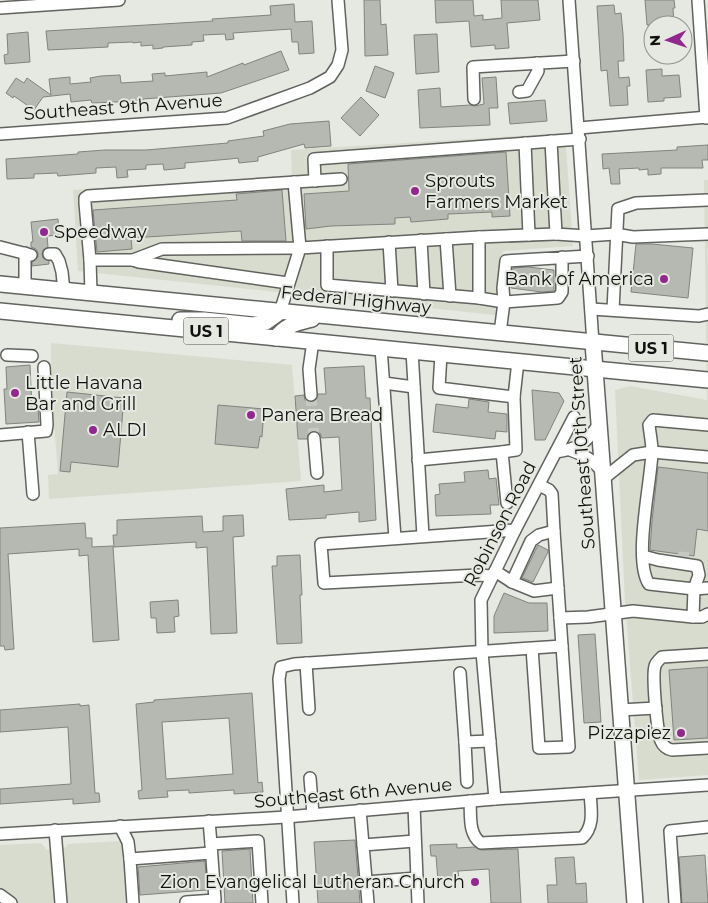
<svg xmlns="http://www.w3.org/2000/svg" width="708" height="903" viewBox="0 0 708 903" font-family="Montserrat,sans-serif">
<rect width="100%" height="100%" fill="#e6e8e2"/>
<g fill="#d8dccf">
<path d="M565,133L573,246L503,251L495,315L78,271L73,190L292,176L291,150Z"/>
<path d="M704,180H708V775L639,780L625,602L615,390L630,386L707,400Z"/>
<path d="M51,343L292,365L301,481L49,499L48,475L58,474L51,385Z"/>
<path d="M122,841L126,903H0V845L41,843L47,850L66,847L68,844Z"/>
</g>
<g fill="#b6b8b2" stroke="#81837e" fill-rule="evenodd">
<path d="M364,0H380L381,25L386,24L388,55L365,56Z"/>
<path d="M435,0H473L474,16L483,15V20L502,18L501,0H538L540,20L507,23L509,48L495,49V45L471,47L469,21L436,23Z"/>
<path d="M645,0H674L675,8H673L674,25H647Z"/>
<path d="M294,4L295,22L312,21L314,53L299,54L298,42H292L291,29L233,33L234,39L226,40L225,34L203,35L204,41L192,42V45L163,47V48L153,49V45L141,46V42L133,43V42L108,43V47L48,50L46,31L213,21L212,19L271,15L270,6Z"/>
<path d="M614,5L615,14L621,13L623,34L624,61H618L619,78L629,77L630,86H627L628,105L610,106L607,70L601,71L597,6Z"/>
<path d="M28,32L30,62L5,64L4,55L8,54L7,34Z"/>
<path d="M437,34L439,72L416,74L414,35Z"/>
<path d="M281,51L289,70L221,93L143,99V101L92,103L91,100L71,102L70,94L43,97L34,110L14,96L13,98L6,93L16,78L24,83L27,78L51,95L49,79L70,77V84L91,82L90,78L101,76L120,75L121,83L153,81L152,74L165,73V76L207,72V77L243,63L244,65Z"/>
<path d="M375,66L394,73L385,98L366,91Z"/>
<path d="M662,69V76L679,75L681,97L664,98V101L648,102L646,70Z"/>
<path d="M496,77L498,108H489L490,125L420,128L418,90L440,88L441,107L470,105L475,106L484,104L482,78Z"/>
<path d="M361,97L379,115L360,136L341,118Z"/>
<path d="M545,100L547,121L510,124L508,103Z"/>
<path d="M329,121L331,146L305,148L304,144L258,157V161L239,163L238,158L230,159L185,163V168L164,170L163,164L146,165V169L127,170L128,177L117,178L116,167L96,168V173L58,176L57,173L34,174V178L7,179L6,159L78,154V152L105,150H146L228,143V141L264,136L263,131L290,124Z"/>
<path d="M708,145V160H702L703,168H661V174L648,175V169L639,170V168L619,169L620,184H611L609,168L603,169L602,154L677,150V147Z"/>
<path d="M506,152L510,216L492,217V212L448,214V219L411,222L410,217L395,218V224L331,226L306,229L304,194L349,191L348,164Z"/>
<path d="M282,190L286,241H242L241,231L131,238L132,249L97,252L93,210L237,200L236,194Z"/>
<path d="M58,219L59,235L47,236L48,247L43,250L42,254L43,258L49,261V264L32,266V262L38,257V253L36,249L31,247V242H33L31,222Z"/>
<path d="M636,244H652L693,248L688,298L631,292Z"/>
<path d="M528,267L554,270V291L542,292L511,288L513,268Z"/>
<path d="M30,365L32,409L38,408L39,422L6,424L4,389H7L6,367Z"/>
<path d="M364,366L366,398H370L376,520L359,522V512L326,515V518L289,520L286,489L324,485V492L342,490L339,437L322,438L320,433L314,431L309,432L307,439H298L295,396L304,395L305,400L311,402L316,401L318,394H326L324,368Z"/>
<path d="M532,390L559,393L564,401L545,440H535Z"/>
<path d="M67,392L124,398L118,467L71,462L70,472L60,471Z"/>
<path d="M469,399L489,402L488,412L507,414V432L496,431L495,439L433,432L436,404L468,408Z"/>
<path d="M218,405L264,409L262,437L260,436L258,448L215,444Z"/>
<path d="M658,467L708,473V531L697,529L694,556L650,550L652,521Z"/>
<path d="M488,470L489,479L496,478L499,505H490L491,514L436,516L435,495L440,494L439,484L465,482L464,472Z"/>
<path d="M243,515L244,536L233,537L237,633L211,634L207,547L196,548V542L114,547L113,535H117V520L202,516L203,532L223,531V516Z"/>
<path d="M85,523L86,538H92V547L113,546L119,640L93,642L88,555L79,556V549L8,554L14,649L5,650L4,646H0V528Z"/>
<path d="M538,545L548,550V552L533,582L522,578Z"/>
<path d="M300,555L302,595H300L302,643L277,644L272,566H277V556Z"/>
<path d="M504,593L529,603H547L548,631L494,633V616Z"/>
<path d="M178,600L179,616L174,617L175,632L157,633L156,618H151L150,602Z"/>
<path d="M595,634L601,722L584,723L578,635Z"/>
<path d="M708,667V738L674,740L669,670Z"/>
<path d="M252,693L258,783L262,782L263,792L234,794V790L189,793V790L167,791L168,797L139,799L138,791L142,790L136,704L154,702V700ZM229,718L233,774L166,779L162,722Z"/>
<path d="M80,704V706L89,705L95,793H99L100,802L73,804V799L0,804V789L71,784L68,727L0,732V710Z"/>
<path d="M355,840L360,903H318L314,842Z"/>
<path d="M457,844V848L475,847L481,850L518,849L521,903H491L489,869L458,871L459,880L438,881L436,856H431L430,845Z"/>
<path d="M250,849L253,903H225L222,851Z"/>
<path d="M705,855L708,903H682L679,857Z"/>
<path d="M574,857L576,884L586,883L587,903H548L547,885H557L555,858Z"/>
<path d="M205,861L207,890L140,895L138,867Z"/>
</g>
<g fill="none" stroke-linecap="round" stroke-linejoin="round">
<g stroke="#c6c8c2" stroke-width="11" stroke-dasharray="11 5.5" stroke-linecap="butt">
<path d="M311,395L314,438"/>
<path d="M678,557L692,558"/>
</g>
<g stroke="#61635e" stroke-width="14">
<g id="minor">
<path d="M569,0L593,343"/>
<path d="M698,0L706,118"/>
<path d="M0,8L119,0"/>
<path d="M519,92L527,91L538,71L537,63"/>
<path d="M474,99L473,67L574,61"/>
<path d="M579,128L708,117"/>
<path d="M0,134L227,118L310,88L330,77L338,65L342,50L338,0"/>
<path d="M551,141L556,234L586,236L615,234L633,237L708,234"/>
<path d="M525,143L529,235"/>
<path d="M315,181L314,159L580,139"/>
<path d="M479,237L556,234"/>
<path d="M446,239L450,296"/>
<path d="M421,240L424,294"/>
<path d="M389,242L392,291"/>
<path d="M327,246V285L479,298"/>
<path d="M0,247L31,255"/>
<path d="M25,253V287"/>
<path d="M49,254H55L59,261L62,272L64,291"/>
<path d="M562,257V292L558,298L504,302L503,288L506,261L588,256"/>
<path d="M90,260H133L162,249L300,248L294,182"/>
<path d="M133,260L139,262L288,283"/>
<path d="M91,293L90,260L85,203V198L88,196L341,179"/>
<path d="M591,309L699,316L708,314"/>
<path d="M613,310L618,209L636,203L708,200"/>
<path d="M280,312L300,248L479,237V298L504,302L500,333"/>
<path d="M381,348L395,538"/>
<path d="M412,351L423,536"/>
<path d="M441,354L439,388L514,397L516,450L502,452"/>
<path d="M7,355L32,356"/>
<path d="M384,383L414,387"/>
<path d="M311,395L309,369L313,341"/>
<path d="M514,397L518,361"/>
<path d="M708,425L653,420L649,425C650,434 652,443 652,452C651,483 633,560 649,584L694,589L708,588"/>
<path d="M28,432L33,494"/>
<path d="M0,435L46,431L47,425L44,367"/>
<path d="M314,438L317,473"/>
<path d="M570,450C584,455 593,460 602,471"/>
<path d="M556,452C579,449 586,443 599,424"/>
<path d="M418,460L502,452L507,503"/>
<path d="M603,479L633,455L652,452L708,457"/>
<path d="M539,485L549,490L552,494L554,531"/>
<path d="M643,556L658,560L697,566L699,575L694,589L693,617"/>
<path d="M495,571L512,582L534,591L558,588"/>
<path d="M492,576L478,575L324,583L321,544L515,530"/>
<path d="M512,582L531,541L539,535L554,531L562,646"/>
<path d="M560,618L588,617L633,611L693,617H702L708,614"/>
<path d="M708,654L662,657C659,660 656,662 655,666C652,676 657,732 661,741C663,746 667,749 672,750L708,748"/>
<path d="M306,663L309,709"/>
<path d="M460,673L465,742"/>
<path d="M620,710L656,708"/>
<path d="M310,778L313,814"/>
<path d="M467,782L465,742L490,741"/>
<path d="M495,799L482,652L481,600L515,530L574,417"/>
<path d="M470,801C471,815 468,834 481,843L582,838C595,826 591,809 590,793"/>
<path d="M414,806L418,903"/>
<path d="M360,810L368,903"/>
<path d="M209,821L211,844"/>
<path d="M120,826L128,842L130,859"/>
<path d="M55,830L61,903"/>
<path d="M0,834L286,817L495,799L708,785"/>
<path d="M363,845L415,841"/>
<path d="M366,882L417,878"/>
<path d="M0,895L11,903"/>
<path d="M186,902L215,900L211,844L258,841L262,903"/>
<path d="M133,903L130,859L211,853"/>
<path d="M293,903L279,679L281,667L294,664C383,658 473,652 562,646L569,747L539,748L532,648"/>
<path d="M675,903L670,831L708,827"/>
</g>
</g>
<g stroke="#61635e" stroke-width="18">
<g id="major">
<path d="M0,284L708,353"/>
<path d="M0,311L708,380"/>
<path d="M180,320H204L253,325L266,322L280,312"/>
<path d="M276,338C285,325 297,323 312,319"/>
<path d="M593,343L635,903"/>
</g>
</g>
<use href="#minor" stroke="#fff" stroke-width="11"/>
<use href="#major" stroke="#fff" stroke-width="15"/>
</g>
<g fill="#91288d" stroke="#e6e8e2" stroke-width="2">
<circle cx="415" cy="191" r="5"/>
<circle cx="44" cy="232" r="5"/>
<circle cx="664" cy="279" r="5"/>
<circle cx="15" cy="393" r="5"/>
<circle cx="251" cy="415" r="5"/>
<circle cx="93" cy="430" r="5"/>
<circle cx="681" cy="733" r="5"/>
<circle cx="475" cy="882" r="5"/>
</g>
<g text-anchor="middle" dominant-baseline="central" stroke-width="4" stroke-linejoin="round" paint-order="stroke">
<g fill="#e6e8e2" stroke="#50514e" stroke-width="1">
<rect x="183.5" y="317.5" width="45" height="27" rx="4"/>
<rect x="628.5" y="334.5" width="45" height="27" rx="4"/>
</g>
<g font-size="16" font-weight="bold" fill="#10100e">
<text x="206" y="331">US 1</text>
<text x="651" y="348">US 1</text>
</g>
<g font-size="18" fill="#10100e" stroke="#e6e8e2">
<text transform="translate(123 107) rotate(-4)">Southeast 9th Avenue</text>
<text transform="translate(356 300) rotate(6)">Federal Highway</text>
<text transform="translate(582 453) rotate(-94)">Southeast 10th Street</text>
<text transform="translate(500 524) rotate(-63)">Robinson Road</text>
<text transform="translate(353 793) rotate(-5)">Southeast 6th Avenue</text>
</g>
<g font-size="18" fill="#10100e" stroke="#e6e8e2" text-anchor="start">
<text x="425" y="181">Sprouts<tspan x="425" dy="21">Farmers Market</tspan></text>
<text x="54" y="232">Speedway</text>
<text x="654" y="279" text-anchor="end">Bank of America</text>
<text x="25" y="383">Little Havana<tspan x="25" dy="21">Bar and Grill</tspan></text>
<text x="261" y="415">Panera Bread</text>
<text x="103" y="430">ALDI</text>
<text x="671" y="733" text-anchor="end">Pizzapiez</text>
<text x="465" y="882" text-anchor="end">Zion Evangelical Lutheran Church</text>
</g>
</g>
<g transform="translate(668 40) rotate(267)"><circle r="24" fill="#e6e8e2" stroke="#90928d"/>
<path d="M0-4L9 19L0 12L-9 19Z" fill="#91288d"/>
<text y="-8" font-size="14" font-weight="bold" text-anchor="middle" fill="#10100e">N</text>
</g>
</svg>
